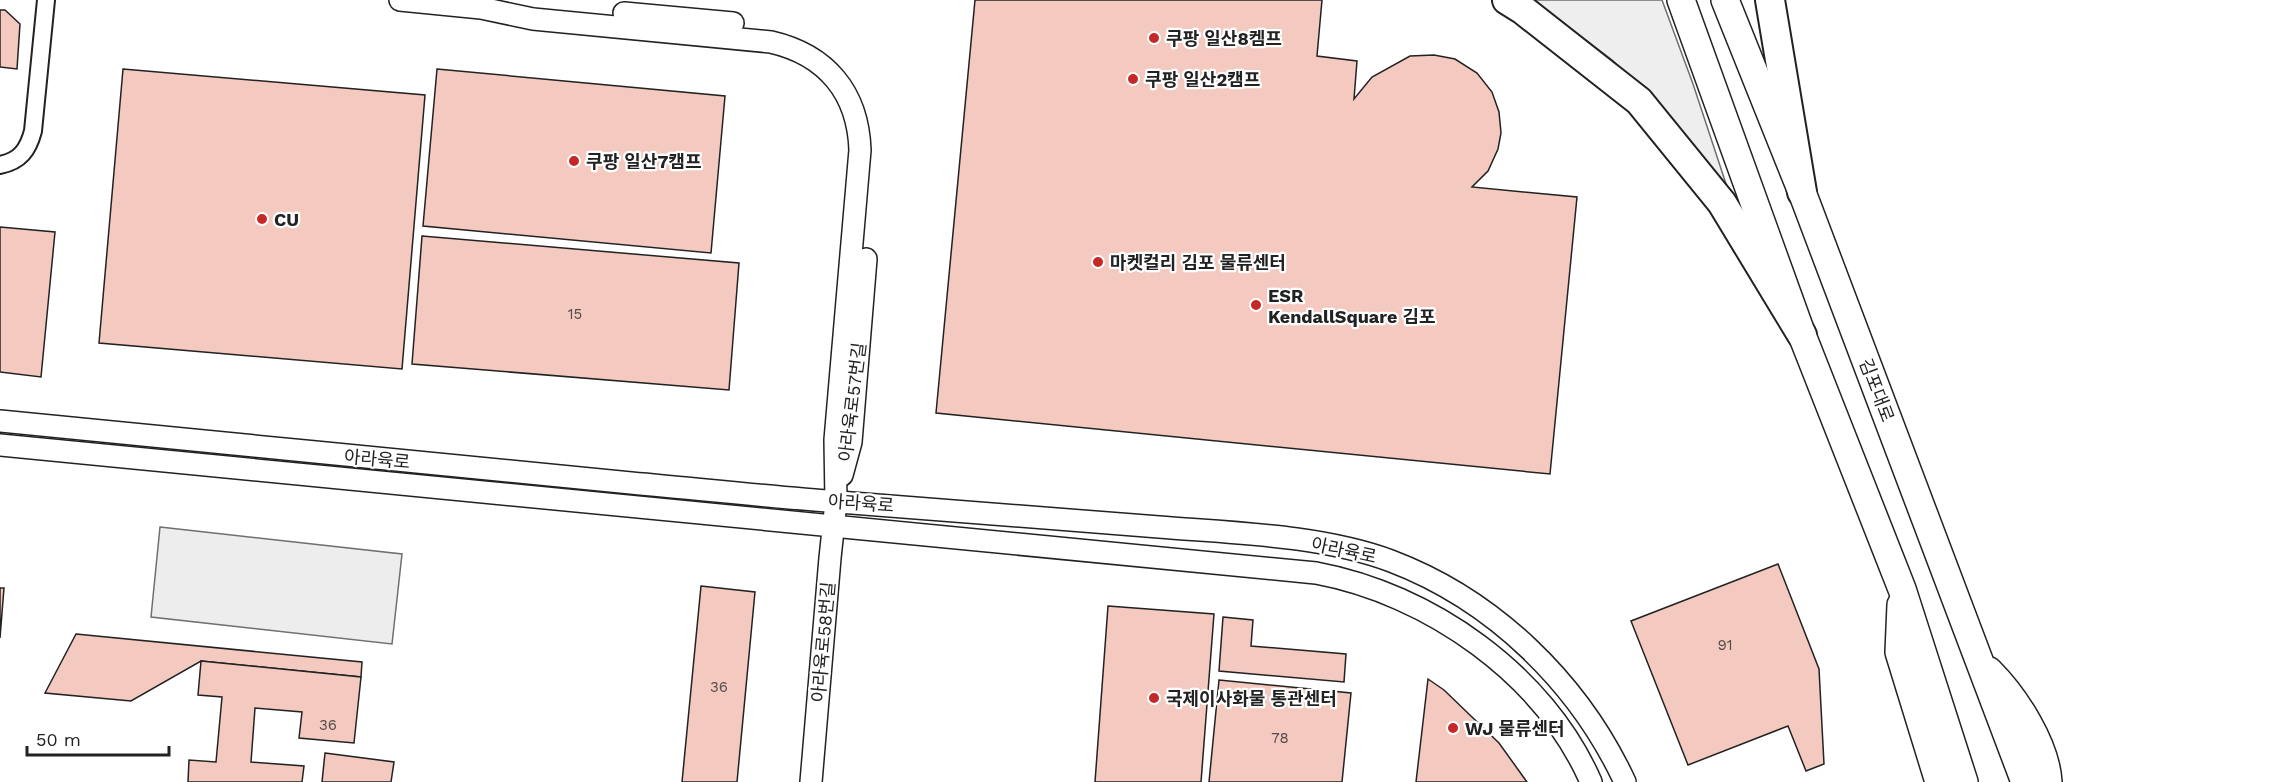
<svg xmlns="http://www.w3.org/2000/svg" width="2275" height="782" viewBox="0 0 2275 782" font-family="'Work Sans','Noto Sans KR',sans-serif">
<rect width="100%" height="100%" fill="#fff"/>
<path fill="#eee" stroke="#6f6f6f" stroke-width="1.5" d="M1533,0H1662L1693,84L1732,202L1670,117L1612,60Z"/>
<path fill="#ededed" stroke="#6f6f6f" stroke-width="1.5" d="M160,527L402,554L392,644L151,617Z"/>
<g fill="#f3c9c0" stroke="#222" stroke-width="1.5">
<path d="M975,0H1322L1317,56L1357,61L1354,99L1372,77L1410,56L1434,55L1455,59L1477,73L1492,92L1499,112L1501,133L1498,149L1488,171L1472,187L1577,197L1550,474L936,413Z"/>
<path d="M0,10H5L20,24L17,69L0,67Z"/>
<path d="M123,69L425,95L402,369L99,343Z"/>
<path d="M437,69L725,96L711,253L423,226Z"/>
<path d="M0,227L55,232L41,377L0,372Z"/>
<path d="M422,236L739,263L729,390L412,364Z"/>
<path d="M1778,564L1819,669L1824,764L1806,771L1788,726L1688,765L1631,621Z"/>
<path d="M701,586L755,592L737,782H682Z"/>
<path d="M0,588H4L0,638Z"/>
<path d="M1108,606L1214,614L1201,782H1095Z"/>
<path d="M1223,617L1253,620L1251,646L1346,654L1344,682L1219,671Z"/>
<path d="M76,634L362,662L361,677L201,661L131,701L45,693Z"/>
<path d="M201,661L361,677L354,743L299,738L302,712L255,708L251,762L304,766L302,782H188L189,760L216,762L222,697L198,695Z"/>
<path d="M1428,679L1444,690L1499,743L1527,782H1416Z"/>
<path d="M1219,680L1351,693L1342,782H1209Z"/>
<path d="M325,753L394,762L391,782H322Z"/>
</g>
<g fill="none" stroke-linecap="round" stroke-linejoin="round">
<g stroke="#222" stroke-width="20">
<path id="minor" d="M0,165C20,161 28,150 33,131L46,0"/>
</g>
<g stroke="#222" stroke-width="24">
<g id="tertiary">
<path d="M400,0L481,8L533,19L771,42C827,55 858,93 860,150L835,440L836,502L830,558L811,782"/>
<path d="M624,13L733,23"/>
<path d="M0,421C210,441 421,463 631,483C700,489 770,497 839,502C946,510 1053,518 1159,527C1233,533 1321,535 1391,561C1494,600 1579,683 1625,782"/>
<path d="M0,445L1316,573C1429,594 1544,674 1591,782"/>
<path d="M842,475L851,442L866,259"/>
</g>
</g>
<g stroke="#222" stroke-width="30">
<g id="primary">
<path d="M1681,0L1802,335L1902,589L1964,782"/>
<path d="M1725,0L1802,192L2025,782"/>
<path d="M1901,605L1899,652L1939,782"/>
<path d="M1989,671C2015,697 2046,745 2048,782"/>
</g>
</g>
<g stroke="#222" stroke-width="32">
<g id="trunk">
<path d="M1507,0L1523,10L1639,101L1722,203L1802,335"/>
<path d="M1770,0L1802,192"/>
</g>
</g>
<use href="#minor" stroke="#fff" stroke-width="16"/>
<use href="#tertiary" stroke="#fff" stroke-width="21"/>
<use href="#primary" stroke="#fff" stroke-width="27"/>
<use href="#trunk" stroke="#fff" stroke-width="28"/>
</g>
<g fill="#c62828" stroke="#fff" stroke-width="2">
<circle cx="1154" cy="38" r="6"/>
<circle cx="1133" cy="79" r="6"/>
<circle cx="574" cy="161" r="6"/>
<circle cx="262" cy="219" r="6"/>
<circle cx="1098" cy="262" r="6"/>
<circle cx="1256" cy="305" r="6"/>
<circle cx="1154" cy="698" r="6"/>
<circle cx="1453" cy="728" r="6"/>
</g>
<g text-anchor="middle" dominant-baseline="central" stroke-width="4.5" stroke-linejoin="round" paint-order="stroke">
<g font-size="15" fill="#564c4a">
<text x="575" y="314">15</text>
<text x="1725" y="645">91</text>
<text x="719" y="687">36</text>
<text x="328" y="725">36</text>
<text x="1280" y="738">78</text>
</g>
<g font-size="18" font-weight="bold" fill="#222" stroke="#fff" text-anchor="start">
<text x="1166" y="38">쿠팡 일산8켐프</text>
<text x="1145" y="79">쿠팡 일산2캠프</text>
<text x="586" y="161">쿠팡 일산7캠프</text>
<text x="274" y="219">CU</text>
<text x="1110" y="262">마켓컬리 김포 물류센터</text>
<text x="1268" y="295">ESR<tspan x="1268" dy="21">KendallSquare 김포</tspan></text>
<text x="1166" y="698">국제이사화물 통관센터</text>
<text x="1465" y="728">WJ 물류센터</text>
</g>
<g font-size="18" fill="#222" stroke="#fff">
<text transform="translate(1877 390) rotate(69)">김포대로</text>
<text transform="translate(852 402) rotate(-83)">아라육로57번길</text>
<text transform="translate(377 459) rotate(5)">아라육로</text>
<text transform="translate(861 503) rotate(4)">아라육로</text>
<text transform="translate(1344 550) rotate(12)">아라육로</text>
<text transform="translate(823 642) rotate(-85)">아라육로58번길</text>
</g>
</g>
<path d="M27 746v9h142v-9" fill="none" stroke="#222222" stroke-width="3"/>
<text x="36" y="746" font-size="18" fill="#222222" stroke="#ffffff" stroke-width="4.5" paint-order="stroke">50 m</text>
</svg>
